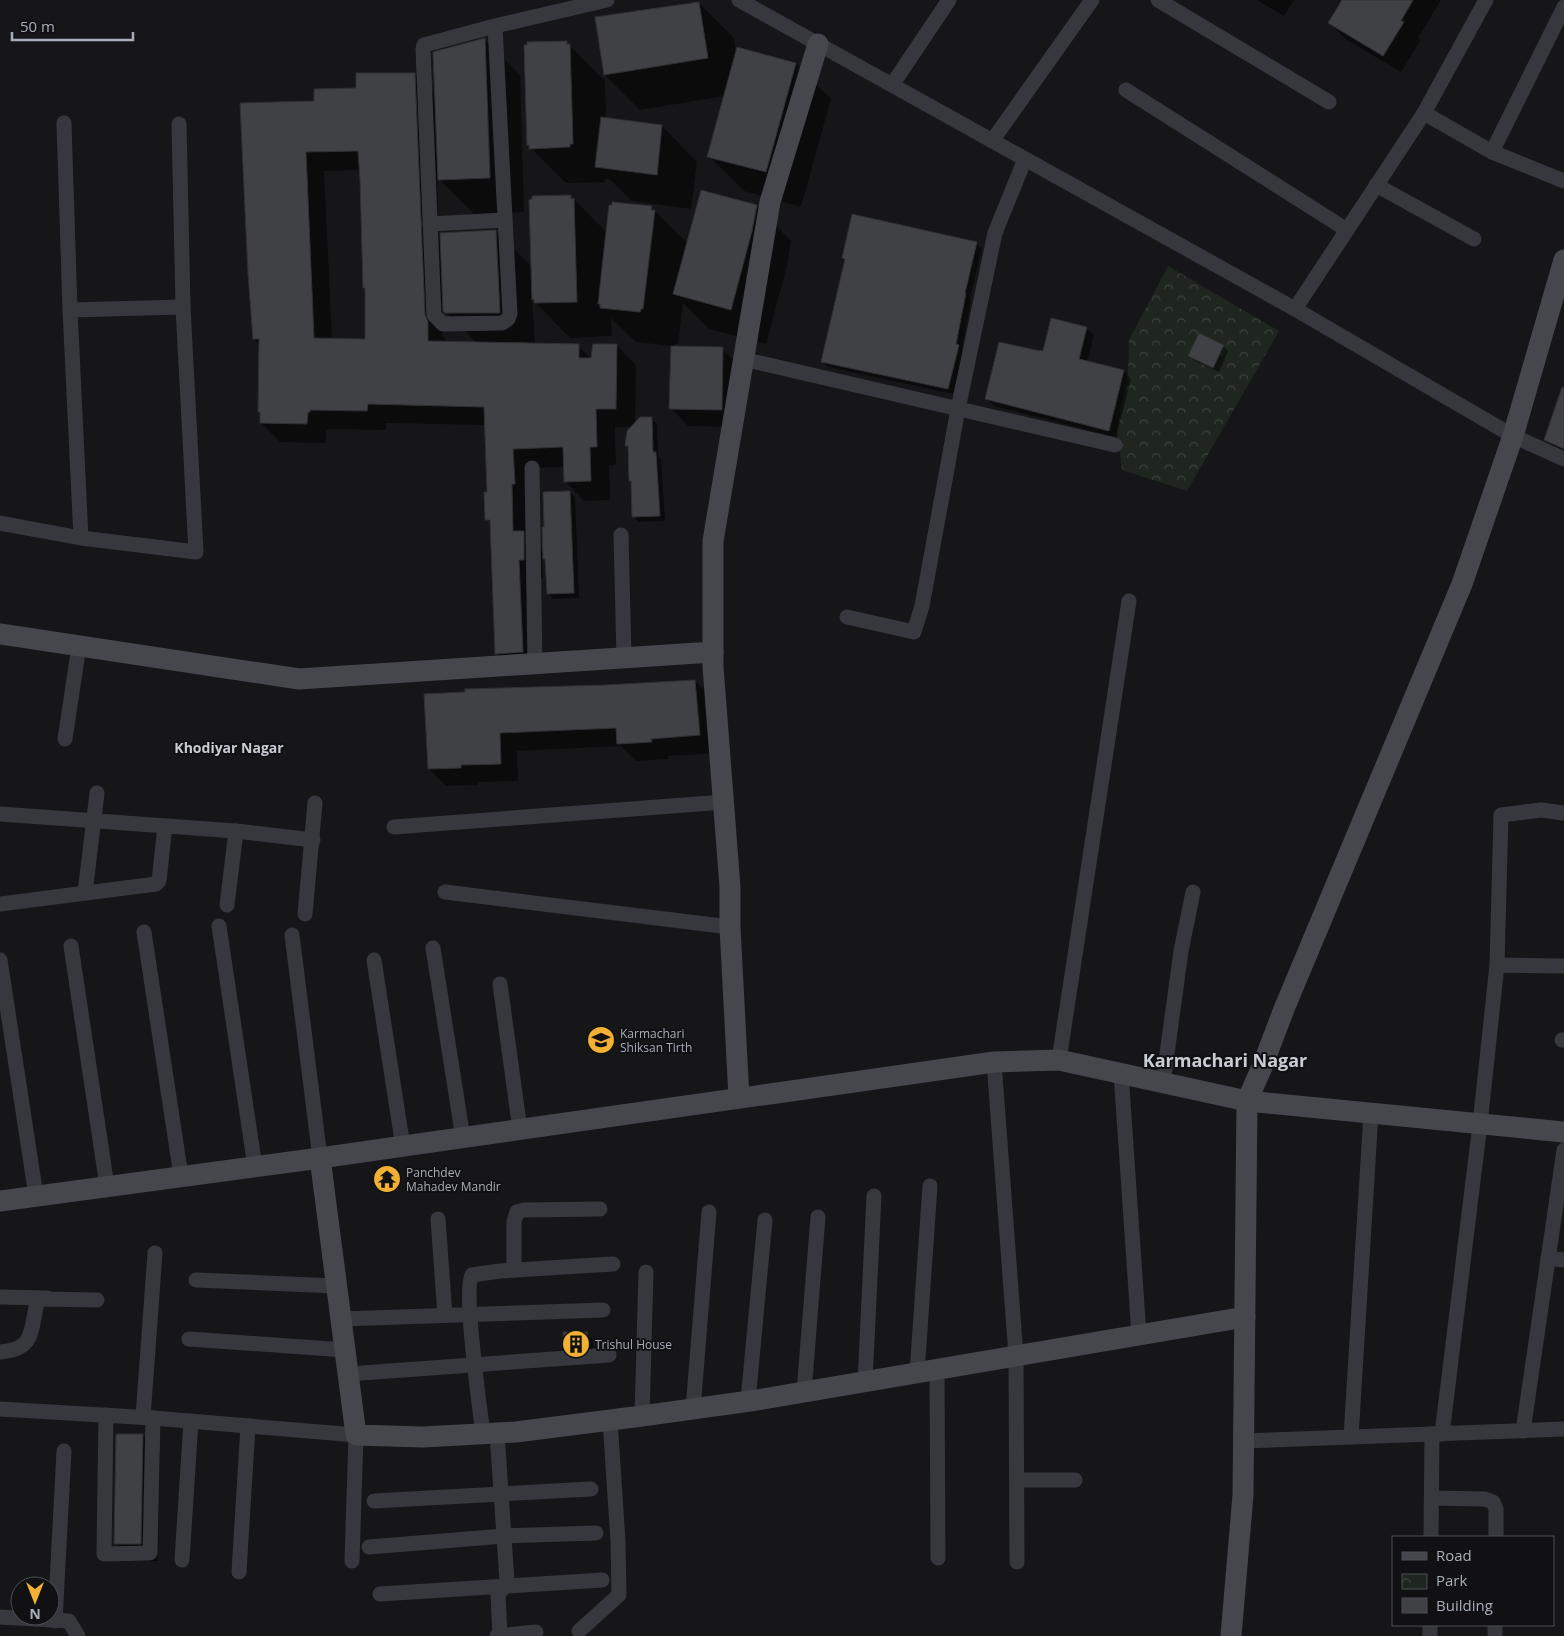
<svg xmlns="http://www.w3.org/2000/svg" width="1564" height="1636" viewBox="0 0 1564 1636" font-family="'Open Sans',sans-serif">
<defs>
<pattern id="park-crowns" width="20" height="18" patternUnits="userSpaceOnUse" patternTransform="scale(1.25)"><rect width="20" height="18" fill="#1e261f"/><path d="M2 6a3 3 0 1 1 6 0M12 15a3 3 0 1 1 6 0" fill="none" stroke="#3c433d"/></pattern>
</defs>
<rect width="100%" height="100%" fill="#161618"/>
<path fill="url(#park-crowns)" d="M1168,266L1279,331L1187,491L1122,470L1117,429L1128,373L1129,340Z"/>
<g fill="#0007" fill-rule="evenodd">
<path d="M1257,0H1294L1284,16Z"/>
<path d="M1343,0H1441L1418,38L1420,41L1401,72L1347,40L1329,23Z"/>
<path d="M699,3L734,38L736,54L738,49L796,64L831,99L801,207L744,191L709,156L725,96L640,110L605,75Z"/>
<path d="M485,40L520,75L524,212L474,214L437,177L439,234L496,231L532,267L571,196L607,233L651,207L688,244L756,206L791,241L787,266L766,344L709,329L683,303L678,344H675V348L722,349L740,366L739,427L688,426L671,408L672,346L636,342L611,318L612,336L570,338L532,299L535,345L578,346L592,360L617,346L636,365L635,424L652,419L657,424L658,457L661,459L665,521L639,522L634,517L632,483L630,481L629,448L627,446L633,427H615L616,465L609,466L610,500L584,501L565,481V467L532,468V541L544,553L570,492L575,497L579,598L553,599L548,593L547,561L542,557L543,578L538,579L541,671L516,672L497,653L491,524L487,519L489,493L486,425L386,423V430L329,429V430H326V443L280,442L261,423V414L259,412L260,345L254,339L316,102L414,74L436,95ZM361,170L364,288L366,290V340L332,339L324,171ZM442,308L477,343L447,342L443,336Z"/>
<path d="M566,42L605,81L606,119L662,126L697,162L691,209L632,201L609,179H604L605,182L566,183L528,145Z"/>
<path d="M977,244L982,249L970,298L971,300L962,349L964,351L953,394L828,367L822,362L846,260L843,258Z"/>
<path d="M1086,328L1094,335L1087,362L1124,371L1131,379L1116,437L994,406L987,399Z"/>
<path d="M1223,346L1228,351L1219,372L1195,361L1189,356Z"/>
<path d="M1564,385V452L1554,448L1545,439Z"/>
<path d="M695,681L712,698L716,753L668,756V759L636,761L621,746L517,751L518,781L478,782V785L446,786L429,769L426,695Z"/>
<path d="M587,1334L592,1339L594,1352L571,1354L566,1348Z"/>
<path d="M143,1436L160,1453L158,1561H132L115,1544Z"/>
</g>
<g fill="#404145" stroke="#303034" fill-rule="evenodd">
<path d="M1342,0H1413L1401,21L1404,22L1383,56L1328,23Z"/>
<path d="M699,2L708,58L604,75L595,17Z"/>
<path d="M485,38L490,178L438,180L433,52Z"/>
<path d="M567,41V44H570L573,144H570V147L529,149V145H527L524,45H527V42Z"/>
<path d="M737,47L796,63L766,172L707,157Z"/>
<path d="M356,73H415L425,315L428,322V341L579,344V358H591L593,344H617L616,409H596L597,447H590L591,481L564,482L563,447L513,449L515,484H512L513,531H524V560H519L523,652L495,654L490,520H485L484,492H487L484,407L368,404L367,411L310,410V412H308L307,424L260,423V412H258L259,339H253L248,274L240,103L314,101V89L356,88ZM358,151L360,179L363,288H365V339L314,338L306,152Z"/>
<path d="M601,117L662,125L657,175L595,167Z"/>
<path d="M701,190L757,205L752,231L731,310L673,294Z"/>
<path d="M571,195V199L574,198L577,302L534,303V299L532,300L529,200L532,199V196Z"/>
<path d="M612,202L652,206L651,210H655L643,309H641L640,312L600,308V304H598L609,205H612Z"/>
<path d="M852,214L977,242L965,293H966L956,344L959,345L948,389L821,362L845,259L842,258Z"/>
<path d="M496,230L500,313H445L443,311L440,233Z"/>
<path d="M1051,318L1087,327L1079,359L1124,370L1109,431L985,399L999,342L1040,351V350L1043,351Z"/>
<path d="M1199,333L1224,345L1213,368L1188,356Z"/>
<path d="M671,346L723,347L722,410L669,409Z"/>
<path d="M1562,387L1564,388V449L1544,440Z"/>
<path d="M640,417H652L653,452H656L660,516L632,517L631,481H629L628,446H625L627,431Z"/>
<path d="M570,491L574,593L547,594L545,559H543L542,527H544L543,492Z"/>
<path d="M695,680L700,735L651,739L652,742L617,744L616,728L500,733L501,764L461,765V768L428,769L424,694L465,692V689L605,685Z"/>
<path d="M563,1332H587L589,1347L564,1349Z"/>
<path d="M116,1434H143L141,1544H114Z"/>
</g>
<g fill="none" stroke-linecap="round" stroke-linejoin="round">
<g stroke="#37383d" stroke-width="15">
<path d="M739,0L1295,309L1513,436L1564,459"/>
<path d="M1158,0L1329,102"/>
<path d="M495,26L510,314L508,319L502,323L443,324L434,315L423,49L424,45L495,26L607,0"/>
<path d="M892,85L949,0"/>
<path d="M1126,90L1347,230"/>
<path d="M1424,113L1492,152L1564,181"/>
<path d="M64,123L70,310"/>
<path d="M179,124L183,307"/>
<path d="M992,141L1092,0"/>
<path d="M1492,152L1564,7"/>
<path d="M1376,185L1474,239"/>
<path d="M430,224L505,220"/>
<path d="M1295,309L1424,113L1486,0"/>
<path d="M743,359L1115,445"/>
<path d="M532,468L535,664"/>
<path d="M0,523L81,538L196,552L183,307L70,310L81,538"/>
<path d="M621,535L624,658"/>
<path d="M847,617L914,632L922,606L958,409L995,233L1025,159"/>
<path d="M65,739L79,646"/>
<path d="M0,814L236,831L313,840"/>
<path d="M394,827L724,802"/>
<path d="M445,892L730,927"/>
<path d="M85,893L97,793"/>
<path d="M0,904L156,884L159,881L165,826"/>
<path d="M227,905L236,831"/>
<path d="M305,914L315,803"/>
<path d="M219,926L255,1167"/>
<path d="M144,932L181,1176"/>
<path d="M292,935L320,1158"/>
<path d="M71,946L107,1186"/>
<path d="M433,948L463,1138"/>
<path d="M0,960L36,1196"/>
<path d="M374,960L403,1147"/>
<path d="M1497,965L1501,815L1541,810L1564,813"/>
<path d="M500,984L520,1130"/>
<path d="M1562,1040H1564"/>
<path d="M1059,1060L1129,601"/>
<path d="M994,1062L1016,1356L1017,1562"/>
<path d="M1121,1073L1139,1335"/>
<path d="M1163,1083L1181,951L1193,892"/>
<path d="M438,1219L445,1315"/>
<path d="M1548,1258L1564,1260"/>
<path d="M514,1270V1222L517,1212L524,1210L600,1209"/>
<path d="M196,1280L336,1286"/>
<path d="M0,1297L47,1298"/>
<path d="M341,1319L603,1310"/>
<path d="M189,1339L345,1350"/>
<path d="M0,1352C35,1349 30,1332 37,1303L41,1299L97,1300"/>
<path d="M937,1369L938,1558"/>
<path d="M917,1373L930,1186"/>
<path d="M348,1374L609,1355"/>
<path d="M865,1382L874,1196"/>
<path d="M804,1392L818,1217"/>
<path d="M748,1401L765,1220"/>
<path d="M0,1409L153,1418L356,1435L352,1561"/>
<path d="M693,1409L709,1212"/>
<path d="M106,1415L104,1554L150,1553L153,1418"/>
<path d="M642,1416L646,1272"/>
<path d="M143,1417L155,1253"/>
<path d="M1523,1431L1564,1150"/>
<path d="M497,1433L507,1581L505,1586L498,1594L500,1636"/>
<path d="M483,1434C480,1410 463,1289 472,1275L500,1271L613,1264"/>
<path d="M1442,1434L1480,1124L1497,965L1564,966"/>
<path d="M1351,1437L1371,1113"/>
<path d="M1243,1441L1564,1429"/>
<path d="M1017,1480H1075"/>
<path d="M1432,1498L1485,1499L1493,1502L1496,1509V1537"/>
<path d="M374,1501L591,1489"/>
<path d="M1431,1537L1432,1434"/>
<path d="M369,1547L504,1536L596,1533"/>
<path d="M182,1560L191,1421"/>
<path d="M239,1572L248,1426"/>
<path d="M380,1594L602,1580"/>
<path d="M0,1617L69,1621L78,1636"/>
<path d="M55,1621L64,1451"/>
<path d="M579,1631L619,1595L618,1541L610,1420"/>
<path d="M497,1636L536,1632"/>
<path d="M1430,1636V1625"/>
<path d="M1495,1636V1625"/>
</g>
<g stroke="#45474d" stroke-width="21">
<path d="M0,634L299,679L713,652"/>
<path d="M739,1098L730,927V887L713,667V541L770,202L818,44"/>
<path d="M320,1158L356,1435L423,1437L516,1432L642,1416L757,1400L1245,1317"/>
<path d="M0,1201L320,1158L994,1062L1059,1060L1247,1101L1564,1132"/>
<path d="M1231,1636L1243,1495L1247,1101L1262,1067L1284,1009L1462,584L1513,436L1564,260"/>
</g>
</g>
<defs>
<g id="school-disc" transform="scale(1.4375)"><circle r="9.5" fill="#f2b134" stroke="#111113"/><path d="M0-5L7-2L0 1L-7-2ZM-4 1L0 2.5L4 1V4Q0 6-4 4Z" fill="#111"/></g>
<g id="temple-disc" transform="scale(1.4375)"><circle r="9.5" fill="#f2b134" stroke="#111113"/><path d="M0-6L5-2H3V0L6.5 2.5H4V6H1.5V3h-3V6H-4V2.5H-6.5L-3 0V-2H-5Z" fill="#111"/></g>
<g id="building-disc" transform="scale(1.4375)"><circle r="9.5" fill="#f2b134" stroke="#111113"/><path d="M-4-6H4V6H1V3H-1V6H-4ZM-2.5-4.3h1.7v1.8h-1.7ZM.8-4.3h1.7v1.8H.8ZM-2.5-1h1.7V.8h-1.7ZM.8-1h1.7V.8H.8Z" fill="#111"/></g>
</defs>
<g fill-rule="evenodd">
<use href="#school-disc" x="601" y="1040"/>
<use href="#temple-disc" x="387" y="1179"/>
<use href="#building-disc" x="576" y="1344"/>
</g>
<g text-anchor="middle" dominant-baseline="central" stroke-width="4" stroke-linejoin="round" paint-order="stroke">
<g font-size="12" fill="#a8adb8" stroke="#111113" text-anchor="start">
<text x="620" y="1033">Karmachari<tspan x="620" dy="14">Shiksan Tirth</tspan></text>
<text x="406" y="1172">Panchdev<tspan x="406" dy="14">Mahadev Mandir</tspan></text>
<text x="595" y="1344">Trishul House</text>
</g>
<g font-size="14" font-weight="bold" fill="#c9ccd4" stroke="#111113">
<text x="229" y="747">Khodiyar Nagar</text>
</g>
<g font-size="18" font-weight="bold" fill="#c9ccd4" stroke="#111113">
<text x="1225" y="1060">Karmachari Nagar</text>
</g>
</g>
<rect x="1392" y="1536" width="162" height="90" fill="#111113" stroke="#4d4f55"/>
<rect x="1402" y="1552" width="25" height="8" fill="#45474d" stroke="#4d4f55"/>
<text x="1436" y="1561" font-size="15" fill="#a8adb8">Road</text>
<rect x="1402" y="1574" width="25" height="15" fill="url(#park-crowns)" stroke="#4d4f55"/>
<text x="1436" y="1586" font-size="15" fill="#a8adb8">Park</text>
<rect x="1402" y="1598" width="25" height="15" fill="#404145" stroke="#4d4f55"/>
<text x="1436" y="1611" font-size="15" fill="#a8adb8">Building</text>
<g transform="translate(35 1601) rotate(180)"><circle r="24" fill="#111113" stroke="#4d4f55"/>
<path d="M0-4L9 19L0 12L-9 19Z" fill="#f2b134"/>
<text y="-8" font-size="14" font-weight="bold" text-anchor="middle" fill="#a8adb8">N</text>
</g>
<path d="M12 32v8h121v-8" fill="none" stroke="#a8adb8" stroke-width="2.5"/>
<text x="20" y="32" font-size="15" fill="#a8adb8" stroke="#111113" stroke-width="4" paint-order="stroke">50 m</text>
</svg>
